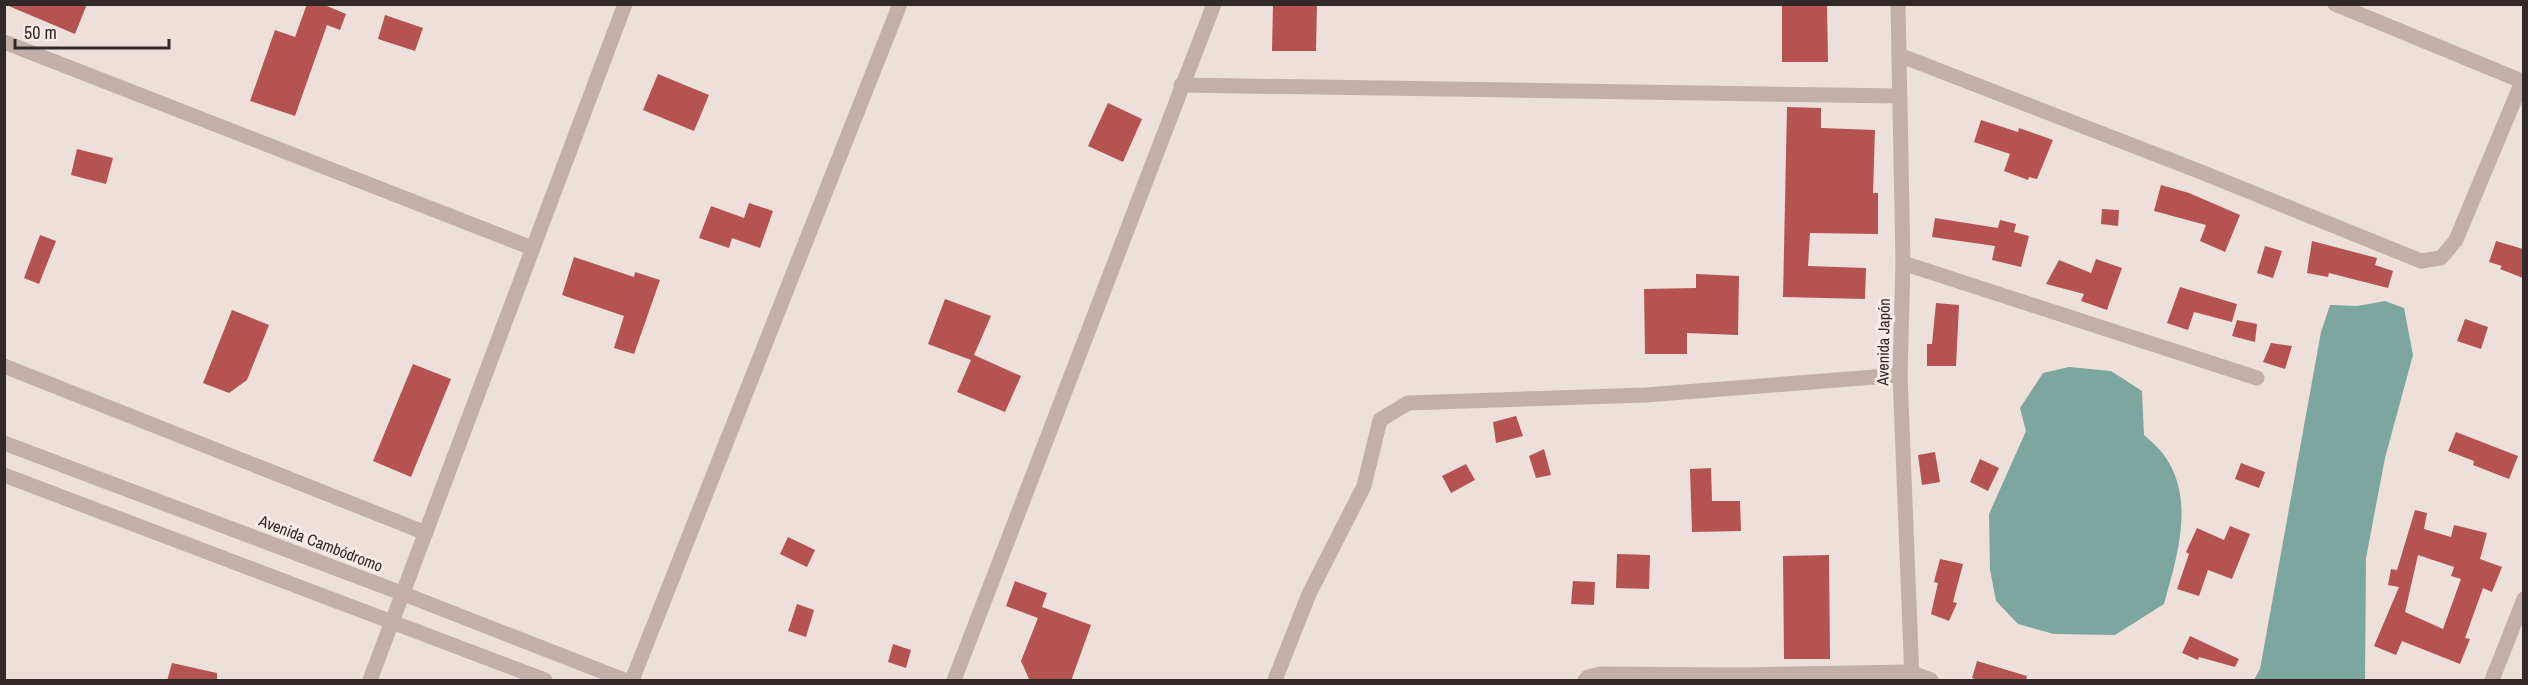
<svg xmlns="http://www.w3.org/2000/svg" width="2528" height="685" viewBox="0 0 2528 685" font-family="'Archivo Narrow',sans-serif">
<rect width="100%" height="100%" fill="#ede0da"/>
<g fill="#7da69f">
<path d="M2385,301L2404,308L2413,355L2385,458L2366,558L2365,680H2254L2260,669L2321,332L2330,305L2357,306Z"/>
<path d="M2069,367L2111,371L2142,391L2144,435C2151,441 2159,448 2164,455C2196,499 2177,557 2164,604L2115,635L2054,634L2018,624L1996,601L1990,570L1989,514L2026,431L2020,408L2043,373Z"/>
</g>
<g fill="#b45351" fill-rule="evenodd">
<path d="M4,4H87L75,34Z"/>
<path d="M307,4H322L346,14L340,30L327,25L295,116L250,101L275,30L295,37Z"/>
<path d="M1273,4H1317L1316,51H1272Z"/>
<path d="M1782,4H1827L1828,62H1782Z"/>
<path d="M385,15L423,28L415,51L378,39Z"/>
<path d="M658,74L709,95L694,131L643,110Z"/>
<path d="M1108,103L1142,119L1123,162L1088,146Z"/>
<path d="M1787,107L1821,108V128L1875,130L1873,193H1878V234L1810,233L1808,266L1866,268L1865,299L1783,297Z"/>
<path d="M1981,120L2018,132L2019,128L2053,140L2037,179L2029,177L2028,180L2004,171L2010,154L1974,142Z"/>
<path d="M77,149L113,158L106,184L71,175Z"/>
<path d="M2161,185L2189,193L2240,215L2225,252L2200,241L2206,225L2154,211Z"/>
<path d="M749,203L773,211L760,248L732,238L729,248L699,238L711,206L744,218Z"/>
<path d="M2102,209L2119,210L2118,226L2101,224Z"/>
<path d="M1935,218L1998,228L2000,220L2016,224L2014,232L2029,236L2021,267L1992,260L1995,246L1932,237Z"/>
<path d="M40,235L56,241L39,284L24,278Z"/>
<path d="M2312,241L2377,258L2375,265L2393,271L2388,288L2329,273L2328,277L2307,273Z"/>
<path d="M2496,241L2523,249V278L2500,269L2502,266L2489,262Z"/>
<path d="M2265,246L2282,251L2273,278L2257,273Z"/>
<path d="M574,257L634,277L635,272L660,280L634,354L614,348L624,316L562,295Z"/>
<path d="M2096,259L2122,268L2107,310L2081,301L2084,294L2046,284L2059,260L2091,273Z"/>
<path d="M1696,274L1739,276L1738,335L1687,333V354H1645L1644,289L1696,288Z"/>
<path d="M2180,287L2237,304L2232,322L2194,312L2188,330L2167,323Z"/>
<path d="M945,299L991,316L974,355L1021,376L1005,412L957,392L971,360L928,344Z"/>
<path d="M1936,303L1959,305L1956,366H1927V344H1932Z"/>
<path d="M232,310L269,325L247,380L229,393L203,383Z"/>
<path d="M2465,319L2488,327L2481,349L2457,341Z"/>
<path d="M2237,320L2257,324L2255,342L2232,336Z"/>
<path d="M2271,343L2292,346L2285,369L2263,362Z"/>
<path d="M413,364L451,379L411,477L373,461Z"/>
<path d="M1516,416L1523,436L1496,443L1493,422Z"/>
<path d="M2456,432L2518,456L2509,479L2473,465L2474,461L2448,451Z"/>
<path d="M1544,449L1551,475L1536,478L1529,456Z"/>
<path d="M1935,452L1940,482L1922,485L1918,455Z"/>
<path d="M1980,459L1999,468L1988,491L1970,482Z"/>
<path d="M2241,463L2265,472L2259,488L2235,479Z"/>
<path d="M1466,464L1475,480L1451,493L1442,476Z"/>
<path d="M1711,468L1712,501H1740L1741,531L1692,532L1690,469Z"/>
<path d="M2415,510L2427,513L2424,529L2451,537L2454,525L2487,533L2480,559L2502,567L2492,592L2483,588L2465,638L2470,639L2460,664L2402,641L2396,655L2374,646L2399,587L2388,585L2391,569L2397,570ZM2418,555L2454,567L2451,576L2461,579L2443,629L2405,612Z"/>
<path d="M2230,526L2250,534L2232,579L2208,570L2199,596L2177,589L2189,554L2186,552L2197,528L2224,540Z"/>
<path d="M788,537L815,550L807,567L780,554Z"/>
<path d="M1617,554L1650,555L1649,589L1616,588Z"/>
<path d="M1829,555L1830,659H1784L1783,556Z"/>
<path d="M1940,559L1963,564L1953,602L1957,603L1949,621L1931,614L1938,583L1934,582Z"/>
<path d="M1015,581L1047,593L1042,607L1091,625L1071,681L1029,679L1021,661L1038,618L1006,606Z"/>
<path d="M1573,581L1595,582L1594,605L1571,604Z"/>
<path d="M797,604L814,610L806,637L788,631Z"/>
<path d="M2190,636L2239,659L2235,667L2199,657L2198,660L2182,653Z"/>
<path d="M893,644L911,650L906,668L888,662Z"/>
<path d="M1977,661L2027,676L2026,681H1982L1972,678Z"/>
<path d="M172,663L217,673V681H167Z"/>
</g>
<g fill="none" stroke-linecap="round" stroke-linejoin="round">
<g stroke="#c3aea8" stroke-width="15">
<path d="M1898,4L1903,263L1900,375L1912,680"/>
<path d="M2335,4L2524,82"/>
<path d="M4,42L532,248"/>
<path d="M1899,55L2196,170L2421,261L2441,258L2456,240L2522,82"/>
<path d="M1181,85L1899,96"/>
<path d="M1903,263L2257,378"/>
<path d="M4,366L426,533"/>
<path d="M4,443L404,594L624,680"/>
<path d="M4,475L545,680"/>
<path d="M370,680L625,4"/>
<path d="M632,680L900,4"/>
<path d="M954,680L1214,4"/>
<path d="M1275,680L1309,594L1364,486L1380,420L1408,403L1646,395L1900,375"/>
<path d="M1585,680L1588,677L1600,674L1739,675L1910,672L1931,680"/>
<path d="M2492,680L2524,599"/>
</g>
</g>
<g text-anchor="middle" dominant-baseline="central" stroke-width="6" stroke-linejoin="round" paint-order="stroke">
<g font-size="16" fill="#312827" stroke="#f6ebe6">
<text transform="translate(1883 342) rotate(-89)">Avenida Japón</text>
<text transform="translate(321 543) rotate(21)">Avenida Cambódromo</text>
</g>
</g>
<rect width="2528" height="685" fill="none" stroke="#312827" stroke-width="12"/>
<path d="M15 39v9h154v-9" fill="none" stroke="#312827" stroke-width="3"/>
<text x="24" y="39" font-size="18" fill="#312827" stroke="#f6ebe6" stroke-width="4.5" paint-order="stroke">50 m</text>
</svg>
